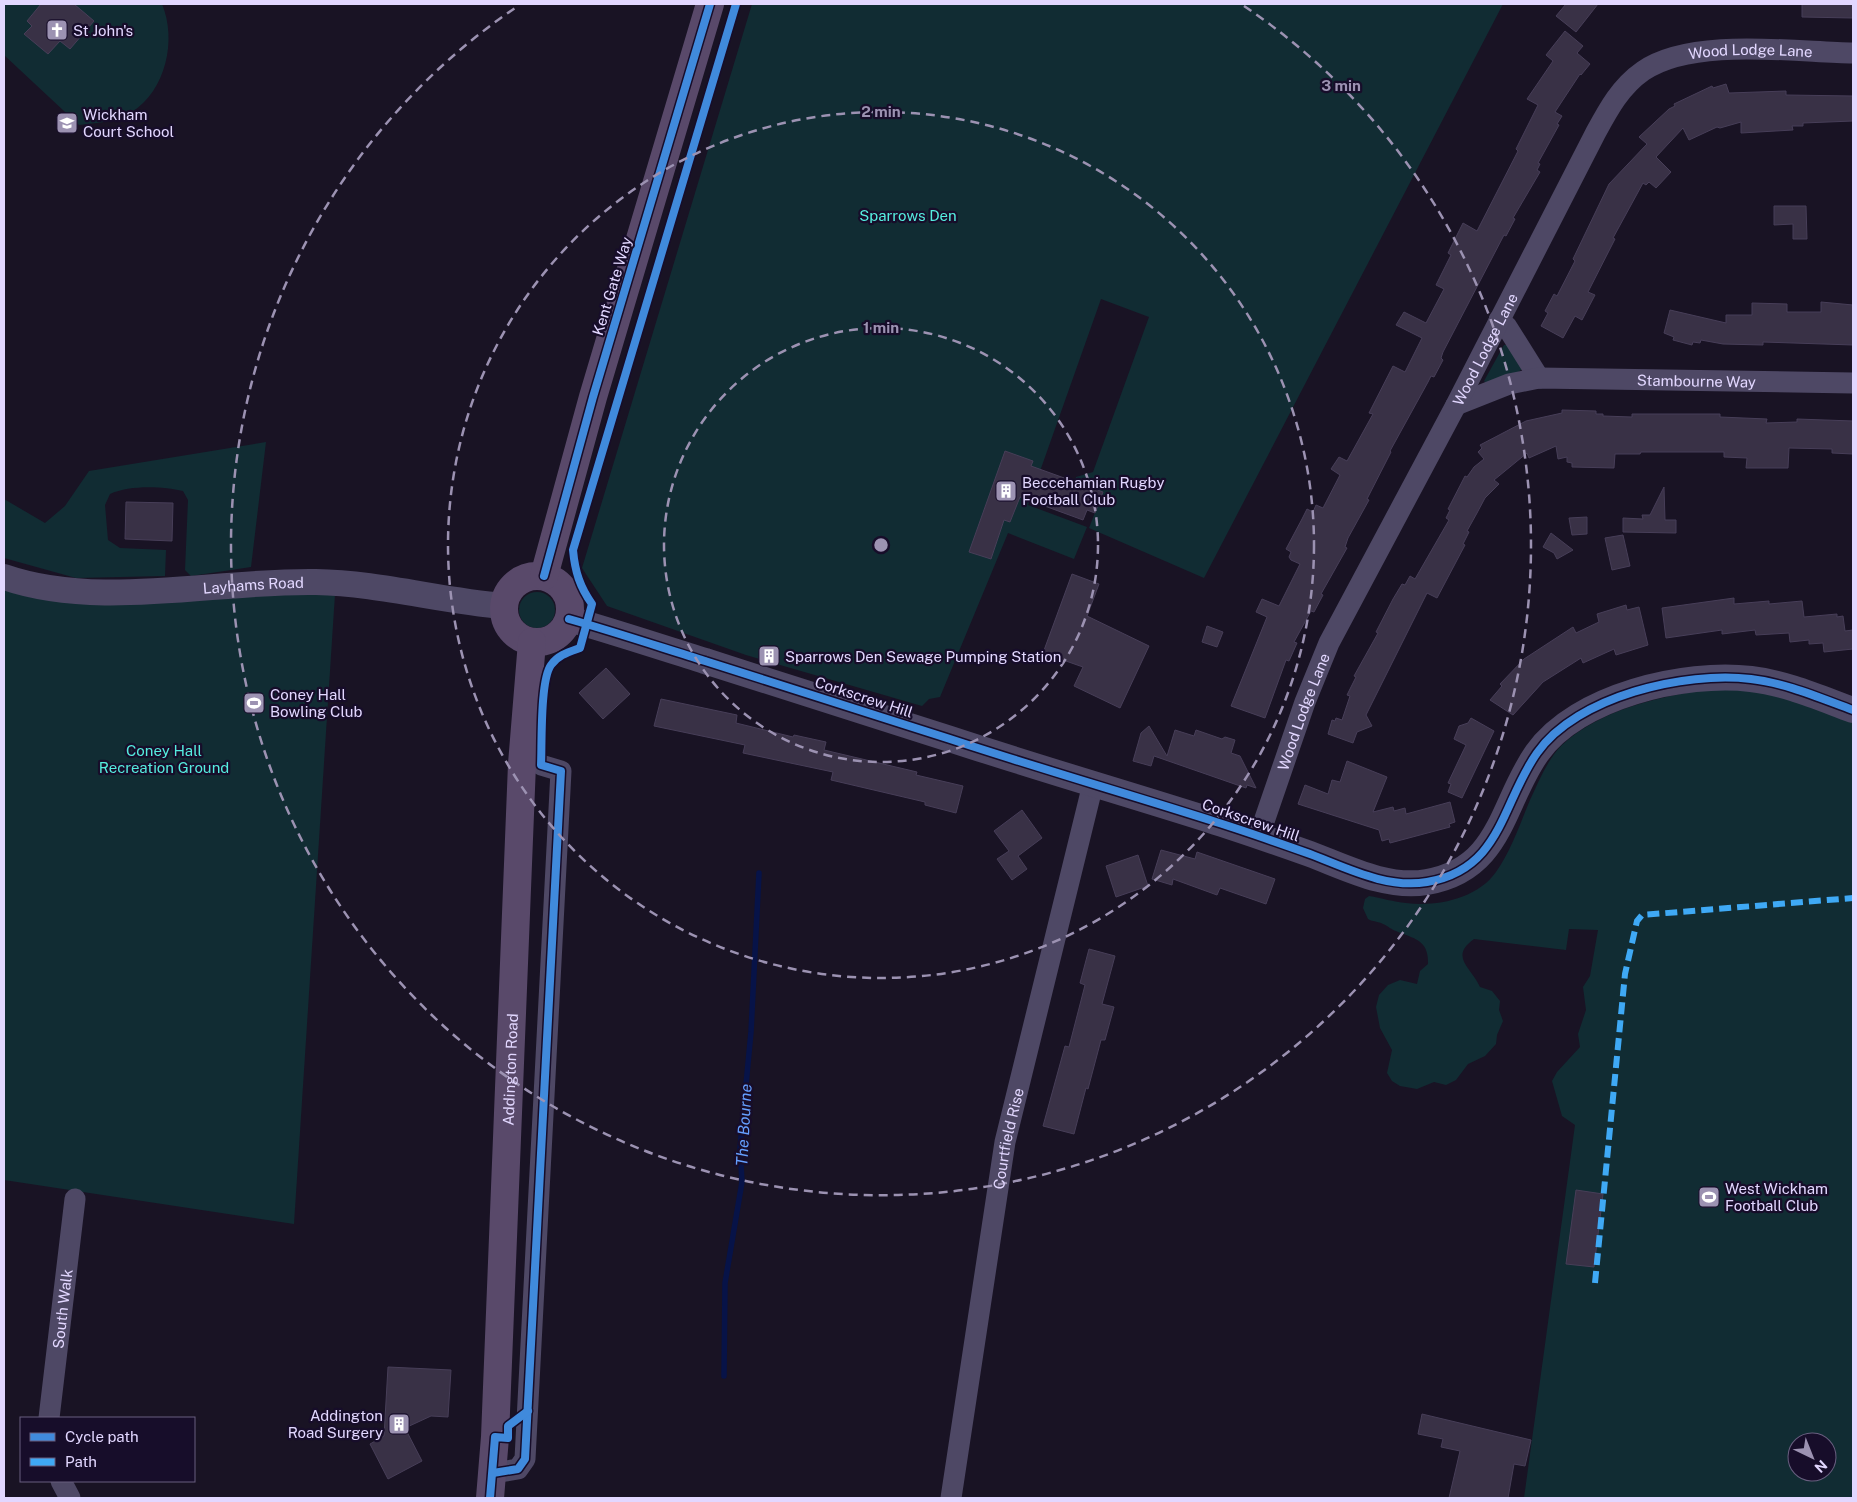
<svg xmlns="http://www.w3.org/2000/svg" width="1857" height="1502" viewBox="0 0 1857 1502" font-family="'Public Sans',sans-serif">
<rect width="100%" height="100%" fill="#191324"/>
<g fill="#112c33" fill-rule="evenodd">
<path d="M4,4H162C177,40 166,90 132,112C117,122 96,123 79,125L4,55Z"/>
<path d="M752,4H1503L1204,578L1089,528L1103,492L1075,482L1076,477L1093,472L1149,317L1101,299L1028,505L1087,527L1074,559L1008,533L940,697L929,699L922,706L746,655L607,606L582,568Z"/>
<path d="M1504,345H1507L1522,369L1517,373L1486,383L1484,381Z"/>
<path d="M266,442L251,567L191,576L185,570L188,500L183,491C162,486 129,485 110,494L105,505L108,540L120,548L166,550L165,576L76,578L4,558V499L45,523L65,506L89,471Z"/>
<path d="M4,585L335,594L294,1224L4,1180Z"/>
<circle cx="537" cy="610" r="18"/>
<path d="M1709,689H1755L1853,718V1498H1524L1575,1125L1562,1116L1552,1081L1557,1072L1580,1047L1578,1034L1586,1010L1583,987L1590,976L1598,930L1569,929L1566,950L1474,939C1449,957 1471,967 1480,987L1492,991L1500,1001L1499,1010L1503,1021L1497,1035L1496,1044L1485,1056L1468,1064L1456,1080L1446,1085L1434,1082L1417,1089L1400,1086L1392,1081L1387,1073L1392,1050L1380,1028L1376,1007L1379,995L1388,985L1400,980L1417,984L1420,971L1428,964C1429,940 1415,939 1396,931C1392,930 1388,926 1383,924C1378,921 1373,922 1368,919L1363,908L1365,899L1369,896C1381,898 1394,902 1406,903C1436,907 1477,899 1496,872C1511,851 1520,824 1530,800C1539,781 1547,760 1562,745C1601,709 1659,697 1709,689ZM1797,1442H1827V1472H1797Z"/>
</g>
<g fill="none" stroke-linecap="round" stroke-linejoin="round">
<path stroke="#071348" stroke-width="5.5" d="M724,1376L725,1283L742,1182L740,1148L751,1032L759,873"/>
</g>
<g fill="#393146" stroke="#473e58">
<path d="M41,4H74L94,21L70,49L60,41L48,54L24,34L32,26L27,21Z"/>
<path d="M1566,4H1598L1576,32L1556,16Z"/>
<path d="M1802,4H1853V18L1802,17Z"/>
<path d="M1565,31L1583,46L1577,53L1590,64L1581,75L1580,74L1555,112L1562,116L1557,124L1559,125L1538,163L1540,164L1537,170L1540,172L1513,218L1515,219L1506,236L1504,235L1443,352L1441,358L1443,360L1434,377L1431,376L1428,382L1390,451L1391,452L1367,499L1369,500L1348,538L1345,547L1347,548L1321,594L1323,595L1314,612L1311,611L1294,642L1297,643L1289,661L1286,660L1265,718L1231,706L1267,617L1256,612L1262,599L1279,606L1300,564L1291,560L1289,557L1291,552L1286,549L1302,519L1307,509L1313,512L1316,505L1323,508L1340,475L1331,469L1339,457L1347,461L1373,414L1369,413L1393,366L1405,372L1422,338L1396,325L1404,312L1426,323L1444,289L1436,285L1451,255L1448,253L1463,223L1477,231L1518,151L1516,149L1538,105L1527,99L1553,61L1546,55Z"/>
<path d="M1726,84L1729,93L1786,91V95L1853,96V121L1803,123V126H1792L1793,130L1741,133V122L1720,128L1717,127L1689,140L1683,128L1656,157L1671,172L1656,188L1649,182L1646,185L1643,183L1613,238L1615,239L1588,292L1595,295L1582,320L1575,316L1563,338L1541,326L1548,313L1545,311L1554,294L1557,296L1575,261L1573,259L1609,184L1647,144L1639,137L1669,109L1675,106L1674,104L1712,86L1713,88Z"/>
<path d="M1774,206H1806L1807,239H1793V224L1774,225Z"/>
<path d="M1821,302L1853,305V345L1763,342V345L1723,344L1701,340L1700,343L1693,342L1692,345L1673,340L1674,337L1664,333L1670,310L1726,323V315H1752V303L1787,304V312H1821Z"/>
<path d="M1562,410L1596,411V414H1603V416L1632,417V414H1720V417L1767,419L1766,423L1797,422V419L1853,421V454L1832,453V449L1789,448L1788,468H1746L1747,458L1724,457V452H1641L1640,454H1615L1614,468L1572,467V463L1567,462V457L1558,459L1556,446L1529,458L1527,453L1494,480L1499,484L1485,498L1477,513L1467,531L1469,532L1463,544L1465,545L1437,598L1427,593L1366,715L1372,726L1357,732L1353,743L1328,734L1332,720L1335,721L1336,718L1342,720L1350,696L1347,695L1356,677L1354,676L1378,633L1376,632L1393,599L1402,584L1405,585L1410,576L1415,579L1449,520L1446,518L1450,510L1448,509L1465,476L1467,477L1474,467L1484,459L1478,452L1482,448L1480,445L1526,421L1562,413Z"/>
<path d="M1005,451L1033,461L1031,466L1103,492L1095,513L1087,510L1083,520L1020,497L1010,522L1004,520L991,559L969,552Z"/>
<path d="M1664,487L1665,520H1676V533L1623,532V518L1643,519L1642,515H1650Z"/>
<path d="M126,502L173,503L172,541L125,539Z"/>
<path d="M1587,517V534L1572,535L1569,518Z"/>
<path d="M1551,533L1573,550L1557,559L1554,553L1543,547Z"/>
<path d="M1623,535L1630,566L1612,570L1605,538Z"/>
<path d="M1072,574L1099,584L1087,616L1149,646L1120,708L1074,686L1083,667L1043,653Z"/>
<path d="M1734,598V604L1769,601V604L1802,601L1804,617L1837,614V617L1843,616L1845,631L1853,630V649L1824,652L1823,643L1809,644V640L1790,642L1789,633L1756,635L1755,630L1722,634V630L1666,638L1662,608Z"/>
<path d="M1626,605L1627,610L1639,607L1648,645L1616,655L1614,649L1583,663L1581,658L1543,682L1513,715L1490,700L1502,686L1500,684L1524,659L1573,627L1576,633L1599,622L1597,614Z"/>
<path d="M1207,626L1223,632L1217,647L1202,642Z"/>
<path d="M606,668L630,694L603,719L579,693Z"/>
<path d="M661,699L737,715L736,723L793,737L794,735L826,742L824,750L917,772L916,775L963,786L956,813L925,805V802L831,780L833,772L743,753L745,745L654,726Z"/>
<path d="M1471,718L1494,731L1462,798L1448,792L1451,784L1448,783L1466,745L1454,739L1459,726L1468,723Z"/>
<path d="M1149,726L1167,756L1175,730L1194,736L1196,730L1222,739L1225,737L1235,740L1231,753L1240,756L1256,788L1247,785L1246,788L1154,756L1151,766L1133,761L1141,733Z"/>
<path d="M1347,761L1387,777L1373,812L1393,807L1394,811L1405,808L1406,814L1450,802L1455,822L1449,824L1450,827L1390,843L1389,839L1382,841L1379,830L1298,804L1305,785L1328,794L1332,780L1340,782Z"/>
<path d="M1022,810L1042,838L1018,856L1027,869L1012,880L997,859L1009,851L994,831Z"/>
<path d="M1161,850L1195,859L1197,852L1275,879L1266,904L1220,888L1217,895L1173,879L1172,885L1152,879Z"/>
<path d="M1138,855L1148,886L1116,897L1106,866Z"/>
<path d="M1089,949L1115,956L1102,1004L1114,1007L1105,1040H1101L1088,1089L1086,1088L1074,1134L1043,1126L1065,1046L1069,1047L1085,985L1080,983Z"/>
<path d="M1576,1190L1603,1194L1594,1267L1566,1264Z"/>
<path d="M388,1367L451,1370L448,1417L431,1416L405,1428L422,1461L388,1479L370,1444L384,1436Z"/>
<path d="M1422,1414L1531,1440L1525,1466L1514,1464L1508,1498H1449L1460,1451L1441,1447L1443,1439L1418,1434Z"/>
</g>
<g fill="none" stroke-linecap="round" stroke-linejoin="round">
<g stroke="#4e4865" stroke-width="21">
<path d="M1499,320L1507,327L1539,378"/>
<path id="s1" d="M1456,405L1509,384L1539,378L1853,383"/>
<path id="s2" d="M1259,836L1305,702L1329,643L1456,405L1595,134C1608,110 1620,87 1643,71C1692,37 1794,52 1853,53"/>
<path id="s3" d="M49,1418L75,1199"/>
<path d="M493,1473L518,1469L525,1459L561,771L541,765"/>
<path d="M61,1481L70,1498"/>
<path id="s4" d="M951,1498L1005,1142L1093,784"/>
</g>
<g stroke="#4e4865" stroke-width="26">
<path id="s5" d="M4,577C99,610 216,580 316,582C379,583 441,601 504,606"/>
<path d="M569,619C615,632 660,647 705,661C787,687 869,713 950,739C1038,768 1128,794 1216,822C1248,832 1279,843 1310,854C1347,868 1387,889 1427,882C1502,869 1501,804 1537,753C1577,696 1685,671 1751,679C1786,683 1820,698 1853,710"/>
</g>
<g stroke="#59496a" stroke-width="28">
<circle cx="537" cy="609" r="33"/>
<path d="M544,576L593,397L710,4"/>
<path id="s6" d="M490,1498L495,1437L522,764L532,642"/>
</g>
<path stroke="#3fa9f5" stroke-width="6" stroke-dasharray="12 6" stroke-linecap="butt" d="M1595,1283L1625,974L1637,921L1642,915L1853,898"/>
<g stroke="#170d2a" stroke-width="11">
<g id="cycleway">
<path d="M544,576L593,397L710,4"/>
<path d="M569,619C615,632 660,647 705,661C787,687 869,713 950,739C1038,768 1128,794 1216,822C1248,832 1279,843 1310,854C1347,868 1387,889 1427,882C1502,869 1501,804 1537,753C1577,696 1685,671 1751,679C1786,683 1820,698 1853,710"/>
<path d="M493,1473L518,1469L525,1459L561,771L541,765C542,745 540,680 551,665C558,655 569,652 580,648L592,604C580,587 575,572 573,550L736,4"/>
<path d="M490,1498L495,1437L508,1438V1426L528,1411"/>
</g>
</g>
<use href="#cycleway" stroke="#408adc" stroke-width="8"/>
</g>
<g fill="none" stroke="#9c92b2" stroke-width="2.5" stroke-dasharray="9 6">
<circle cx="881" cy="545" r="217"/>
<circle cx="881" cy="545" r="433"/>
<path d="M1244 6A650 650 0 1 1 518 6"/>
</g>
<defs>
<g id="church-square" transform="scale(1.125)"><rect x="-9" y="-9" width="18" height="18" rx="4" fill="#9c92b2" stroke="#170d2a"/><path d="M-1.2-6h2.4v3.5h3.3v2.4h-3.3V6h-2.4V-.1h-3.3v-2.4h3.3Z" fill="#fff"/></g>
<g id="school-square" transform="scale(1.125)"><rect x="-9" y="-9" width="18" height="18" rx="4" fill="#9c92b2" stroke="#170d2a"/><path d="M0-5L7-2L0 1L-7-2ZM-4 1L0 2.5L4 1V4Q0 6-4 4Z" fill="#fff"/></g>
<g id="building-square" transform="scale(1.125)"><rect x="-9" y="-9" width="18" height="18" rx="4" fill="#9c92b2" stroke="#170d2a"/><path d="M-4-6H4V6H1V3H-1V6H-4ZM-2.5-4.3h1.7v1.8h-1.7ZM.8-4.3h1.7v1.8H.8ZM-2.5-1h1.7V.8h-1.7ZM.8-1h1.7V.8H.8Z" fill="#fff"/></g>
<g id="stadium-square" transform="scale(1.125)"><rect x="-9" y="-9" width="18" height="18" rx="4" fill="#9c92b2" stroke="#170d2a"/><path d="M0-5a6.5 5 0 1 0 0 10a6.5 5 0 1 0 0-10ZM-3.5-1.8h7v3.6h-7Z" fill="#fff"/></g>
</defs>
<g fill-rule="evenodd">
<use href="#church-square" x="57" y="30"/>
<use href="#school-square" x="67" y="123"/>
<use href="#building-square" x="1006" y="491"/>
<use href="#building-square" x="769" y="656"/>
<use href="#stadium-square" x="254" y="703"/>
<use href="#stadium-square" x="1709" y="1197"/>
<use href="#building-square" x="399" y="1424"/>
</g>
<g text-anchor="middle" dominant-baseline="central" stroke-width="4.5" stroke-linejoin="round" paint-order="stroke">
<g font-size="15" fill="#e2d7ff" stroke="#170d2a" text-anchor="start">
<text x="73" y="30">St John's</text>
<text x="83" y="114">Wickham<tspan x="83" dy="17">Court School</tspan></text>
<text x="1022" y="482">Beccehamian Rugby<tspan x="1022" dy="17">Football Club</tspan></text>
<text x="785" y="656">Sparrows Den Sewage Pumping Station</text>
<text x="270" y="694">Coney Hall<tspan x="270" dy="17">Bowling Club</tspan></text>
<text x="1725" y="1188">West Wickham<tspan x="1725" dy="17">Football Club</tspan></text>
<text x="383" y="1415" text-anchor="end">Addington<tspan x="383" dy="17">Road Surgery</tspan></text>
</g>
<g font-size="15" fill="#e2d7ff" stroke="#170d2a">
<text stroke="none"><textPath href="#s2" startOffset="971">Wood Lodge Lane</textPath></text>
<text transform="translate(612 286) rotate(-73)">Kent Gate Way</text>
<text stroke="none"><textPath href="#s2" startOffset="538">Wood Lodge Lane</textPath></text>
<text stroke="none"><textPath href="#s1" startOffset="245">Stambourne Way</textPath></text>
<text stroke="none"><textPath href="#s5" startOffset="251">Layhams Road</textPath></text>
<text transform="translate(864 697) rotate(18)">Corkscrew Hill</text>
<text stroke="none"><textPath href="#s2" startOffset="132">Wood Lodge Lane</textPath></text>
<text transform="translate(1251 820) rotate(19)">Corkscrew Hill</text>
<text stroke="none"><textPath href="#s6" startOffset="429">Addington Road</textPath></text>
<text stroke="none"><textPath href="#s4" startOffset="364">Courtfield Rise</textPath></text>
<text stroke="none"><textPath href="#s3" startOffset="110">South Walk</textPath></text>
</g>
<g font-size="15" fill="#55eddf" stroke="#170d2a">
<text x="908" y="215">Sparrows Den</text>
<text x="164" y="750">Coney Hall<tspan x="164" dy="17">Recreation Ground</tspan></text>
</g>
<g font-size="16" font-style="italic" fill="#659fff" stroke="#170d2a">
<text transform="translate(744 1125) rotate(-87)">The Bourne</text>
</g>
</g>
<circle cx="881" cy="545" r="8" fill="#9c92b2" stroke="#170d2a" stroke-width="2.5"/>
<g font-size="15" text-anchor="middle" font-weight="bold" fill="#9c92b2" stroke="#170d2a" stroke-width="4.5" stroke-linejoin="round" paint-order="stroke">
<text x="1341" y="91">3 min</text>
<text x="881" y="117">2 min</text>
<text x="881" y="333">1 min</text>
</g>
<rect width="1857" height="1502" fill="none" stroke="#e2d7ff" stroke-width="10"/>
<rect x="20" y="1417" width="175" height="65" fill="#170d2a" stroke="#685e7f"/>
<rect x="30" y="1433" width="25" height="8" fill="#408adc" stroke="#685e7f"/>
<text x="65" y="1442" font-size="15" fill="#e2d7ff">Cycle path</text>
<rect x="30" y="1458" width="25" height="8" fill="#3fa9f5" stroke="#685e7f"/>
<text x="65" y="1467" font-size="15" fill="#e2d7ff">Path</text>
<g transform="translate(1812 1457) rotate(137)"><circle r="24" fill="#170d2a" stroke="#685e7f"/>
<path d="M0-4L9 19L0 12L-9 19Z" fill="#9c92b2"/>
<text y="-8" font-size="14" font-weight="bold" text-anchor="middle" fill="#e2d7ff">N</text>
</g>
</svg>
